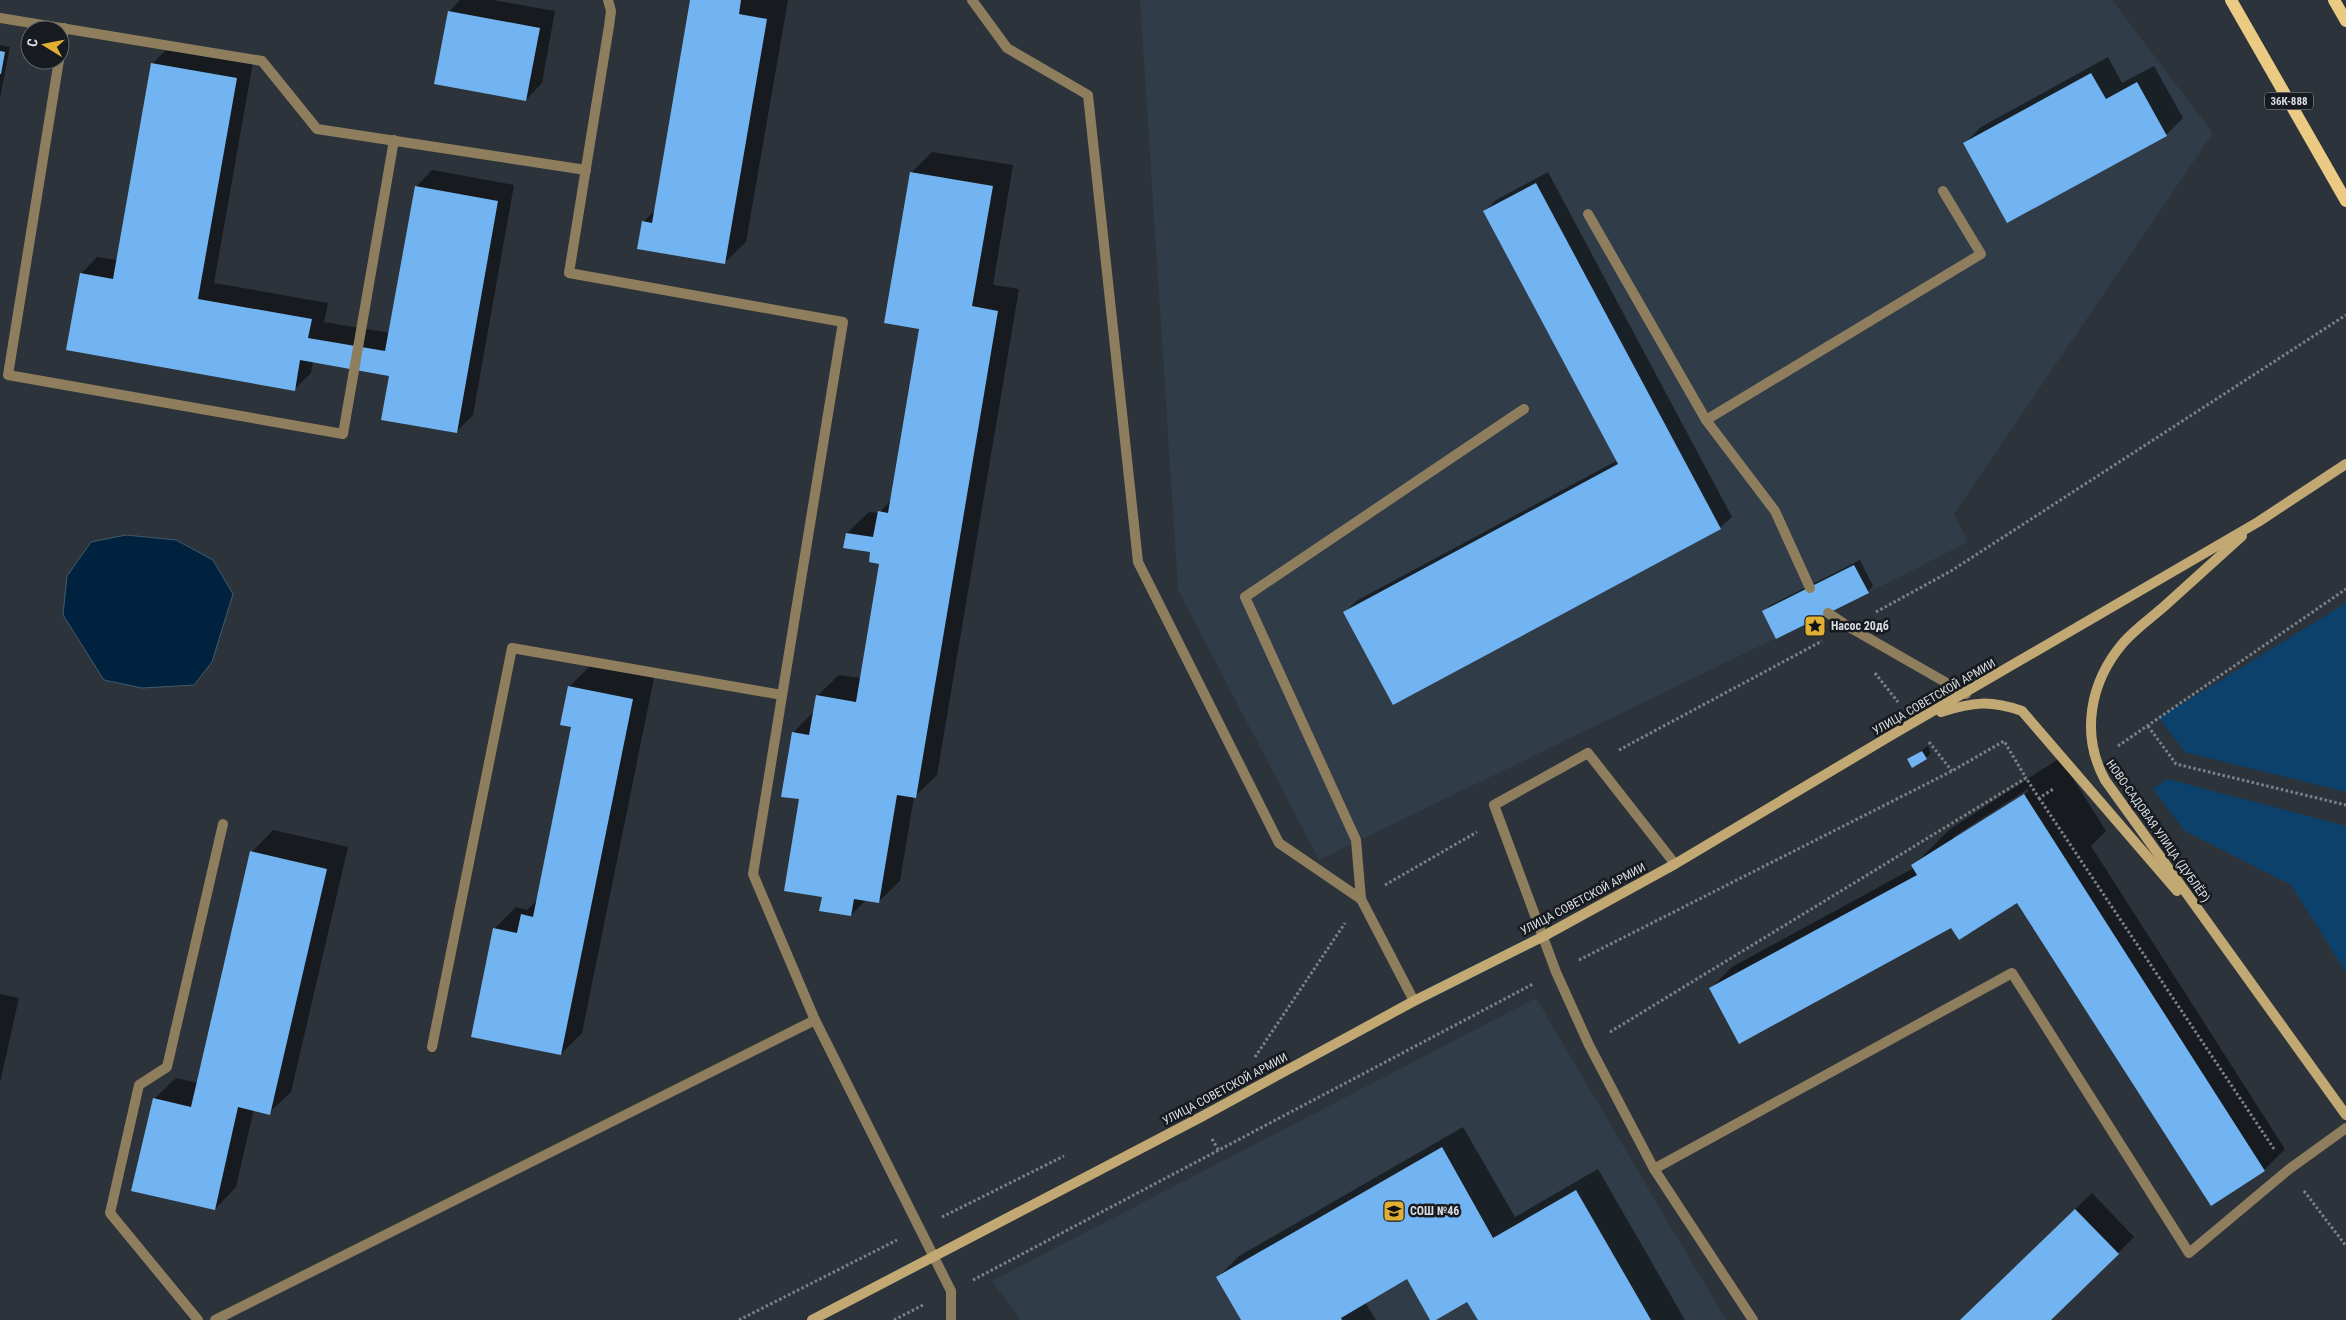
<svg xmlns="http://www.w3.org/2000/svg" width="2346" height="1320" viewBox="0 0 2346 1320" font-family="'Roboto Condensed',sans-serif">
<rect width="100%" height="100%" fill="#2c333a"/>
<g fill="#303c48">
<path d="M1140,0H2112L2213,133L1954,514L1968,542L1828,613L1319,860L1178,590Z"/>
<path d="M1536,998L1726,1320H1021L992,1281Z"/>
</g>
<g fill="#0c416b">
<path d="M2346,603V792L2185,752L2159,718Z"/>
<path d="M2168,779L2346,826V972L2291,885L2185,831L2153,789Z"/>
</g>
<path fill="#00223e" stroke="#415a6f" d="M126,535L176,540L213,560L233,594L212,662L194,685L142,688L104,680L63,615L67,576L91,542Z"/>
<g fill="#0007" fill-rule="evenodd">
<path d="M460,0H493L555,11L542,83L526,100L449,12Z"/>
<path d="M692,0H788L746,242L724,263L643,222L655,210Z"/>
<path d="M0,45L10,47L0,98Z"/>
<path d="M169,47L253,62L214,283L328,303L324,322L390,333L416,187L432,170L514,185L473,415L456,432L391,375L313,361L311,373L295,389L81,274L97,257L118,260L152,64Z"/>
<path d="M2108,57L2122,83L2154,66L2183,118L2166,135L1965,143L1981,127Z"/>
<path d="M932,152L1013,165L993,285L1019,289L937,775L914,797L900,881L878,902L866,900L851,915L823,896L800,798L793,733L814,711L817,696L839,675L861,678L880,563L872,551L847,533L869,512L879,513L892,499L921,328L911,173Z"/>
<path d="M1548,172L1732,517L1720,528L1345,612L1356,601L1618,460L1485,211L1496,200Z"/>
<path d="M1860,560L1873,586L1868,592L1764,612L1769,606Z"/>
<path d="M591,665L654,678L582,1033L561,1054L494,929L516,907L527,910L538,899L572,726L569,687Z"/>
<path d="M1928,746L1931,753L1926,758L1908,760Z"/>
<path d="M2060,758L2106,831L2091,846L2285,1149L2264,1170L2017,901L1952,926L1711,988L1732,967L1914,868L1913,866L1949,830ZM2028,789L2029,791L1953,840V837Z"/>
<path d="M273,830L348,847L291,1092L269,1113L254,1109L236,1187L215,1209L154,1099L176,1078L198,1083L252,852Z"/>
<path d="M0,994L19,998L0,1083Z"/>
<path d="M1463,1127L1515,1217L1598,1169L1685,1320H1479L1468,1300L1432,1320L1408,1278L1365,1302L1376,1320H1242L1218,1277L1239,1256Z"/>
<path d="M2092,1193L2134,1237L2118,1253L2049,1320H1961Z"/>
</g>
<g fill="#72b4f2">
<path d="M690,0H741L739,14L767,19L725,264L637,249L642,221L652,223Z"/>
<path d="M448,11L540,28L526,101L434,84Z"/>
<path d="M0,51L5,52L1,74H0Z"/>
<path d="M151,63L237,78L198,299L312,319L308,338L385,351L415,186L498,201L457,433L381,420L389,376L300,360L295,391L66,350L80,273L113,279Z"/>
<path d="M2091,73L2106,99L2137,82L2167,136L2007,223L1963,143Z"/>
<path d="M910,172L993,186L972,306L998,311L916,798L897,795L879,903L854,899L851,916L819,911L822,897L784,891L799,799L781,797L792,732L809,735L816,695L856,702L879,564L869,562L870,552L843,548L846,533L873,537L878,511L888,513L919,329L884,323Z"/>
<path d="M1536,183L1721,529L1393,705L1343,612L1618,464L1483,211Z"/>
<path d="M1854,565L1869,593L1776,639L1762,611Z"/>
<path d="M568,686L633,699L561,1055L471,1037L493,928L517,933L521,914L533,917L571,727L560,725Z"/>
<path d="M1922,751L1927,759L1912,768L1907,759Z"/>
<path d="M2024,794L2265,1171L2211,1206L2017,903L1959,940L1951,928L1739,1044L1709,988L1917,875L1911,865Z"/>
<path d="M250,851L327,869L270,1115L238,1107L215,1210L131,1191L153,1098L191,1107Z"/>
<path d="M1442,1147L1493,1238L1576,1190L1651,1320H1478L1467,1302L1436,1320H1430L1407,1279L1341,1318L1342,1320H1241L1216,1277Z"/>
<path d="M2075,1209L2119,1254L2051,1320H1960Z"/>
</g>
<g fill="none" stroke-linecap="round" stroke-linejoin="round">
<g stroke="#7c8288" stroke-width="3" stroke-dasharray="2.5 2.5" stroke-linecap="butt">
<path d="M1876,612L1951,571L2346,315"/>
<path d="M1875,673L1898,702"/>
<path d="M2148,726L2176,764L2346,805"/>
<path d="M1929,742L1952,771"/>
<path d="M2118,746L2346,589"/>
<path d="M1619,750L1822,641"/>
<path d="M2039,798L2274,1149"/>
<path d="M1385,885L1477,832"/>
<path d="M1579,960L1952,771L2004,741L2026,778"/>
<path d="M1610,1032L2026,778L2039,798L2055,788"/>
<path d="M1255,1057L1345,923"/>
<path d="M1212,1139L1219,1151"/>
<path d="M2304,1191L2346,1246"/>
<path d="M942,1217L1064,1156"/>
<path d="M973,1280L1533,984"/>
<path d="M739,1320L897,1240"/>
<path d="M894,1320L925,1304"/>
</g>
<g stroke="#8e7e5d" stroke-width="10">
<path d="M608,0L611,11L609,26L569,273L843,322L753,874L815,1020L951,1291V1320"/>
<path d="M972,0L1007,48L1088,95L1138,562L1279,843L1361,899"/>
<path d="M0,18L262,61L317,129L586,170"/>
<path d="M60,55L64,28"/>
<path d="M59,60L8,375L343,434L394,140"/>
<path d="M1588,214L1706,420L1775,511L1810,588"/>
<path d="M1706,420L1981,254L1943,191"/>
<path d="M1828,613L1849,627L1966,694"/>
<path d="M1675,864L1588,753L1494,805L1556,972L1589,1045L1654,1169L2012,973L2189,1253L2288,1170L2346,1128"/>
<path d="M1414,1001L1361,899L1356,840L1245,597L1524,409"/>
<path d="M432,1047L512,648L782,695"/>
<path d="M1654,1169L1753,1320"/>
<path d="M198,1320L110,1213L139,1085L167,1067L223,824"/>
<path d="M215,1320L815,1020"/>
</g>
<g stroke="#c2a974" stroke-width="10">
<path d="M2242,536C2218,558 2193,580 2169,602C2154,616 2136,628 2123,643C2090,682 2080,734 2105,780L2346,1115"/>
<path d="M1941,712C1973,702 1990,700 2022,711L2177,891"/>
<path d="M812,1320L1201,1117L1414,1001L1544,936L1675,864L1890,736L2258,522L2346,464"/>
</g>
<g stroke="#ebca84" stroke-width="12">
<path d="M2231,0L2346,201"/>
<path d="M2334,0L2346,21"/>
</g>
</g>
<defs>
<g id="sight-square" transform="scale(1.125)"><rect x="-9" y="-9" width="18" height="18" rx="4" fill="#e1af34" stroke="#171a1e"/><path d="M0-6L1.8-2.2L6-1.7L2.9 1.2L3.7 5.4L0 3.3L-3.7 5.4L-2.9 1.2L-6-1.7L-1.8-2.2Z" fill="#111"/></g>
<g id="school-square" transform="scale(1.125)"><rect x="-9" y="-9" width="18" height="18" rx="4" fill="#e1af34" stroke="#171a1e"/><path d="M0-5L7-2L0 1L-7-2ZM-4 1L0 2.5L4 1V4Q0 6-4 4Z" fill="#111"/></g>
</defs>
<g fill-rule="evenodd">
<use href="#sight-square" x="1815" y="626"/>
<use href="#school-square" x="1394" y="1211"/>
</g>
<g text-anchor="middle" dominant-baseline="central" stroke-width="5" stroke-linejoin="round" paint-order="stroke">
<rect fill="#171a1e" stroke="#9ea2a7" stroke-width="1" x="2265" y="92.5" width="48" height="17" rx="4"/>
<g font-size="11" font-weight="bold" fill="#d8dde2">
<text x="2289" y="101">36К-888</text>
</g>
<g font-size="12" font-weight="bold" fill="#d8dde2" stroke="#171a1e" text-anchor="start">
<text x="1831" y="626">Насос 20дб</text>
<text x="1410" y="1211">СОШ №46</text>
</g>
<g font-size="12" fill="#d8dde2" stroke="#171a1e">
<text transform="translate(1934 697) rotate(-30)">УЛИЦА СОВЕТСКОЙ АРМИИ</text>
<text transform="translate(2158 831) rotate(55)">НОВО-САДОВАЯ УЛИЦА (ДУБЛЁР)</text>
<text transform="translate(1583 899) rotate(-28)">УЛИЦА СОВЕТСКОЙ АРМИИ</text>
<text transform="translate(1225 1089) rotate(-28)">УЛИЦА СОВЕТСКОЙ АРМИИ</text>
</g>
</g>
<g transform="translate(45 45) rotate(280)"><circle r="24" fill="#171a1e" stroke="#64686c"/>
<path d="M0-4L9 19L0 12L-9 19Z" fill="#e1af34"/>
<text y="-8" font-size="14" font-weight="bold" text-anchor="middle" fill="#d8dde2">С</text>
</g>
</svg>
